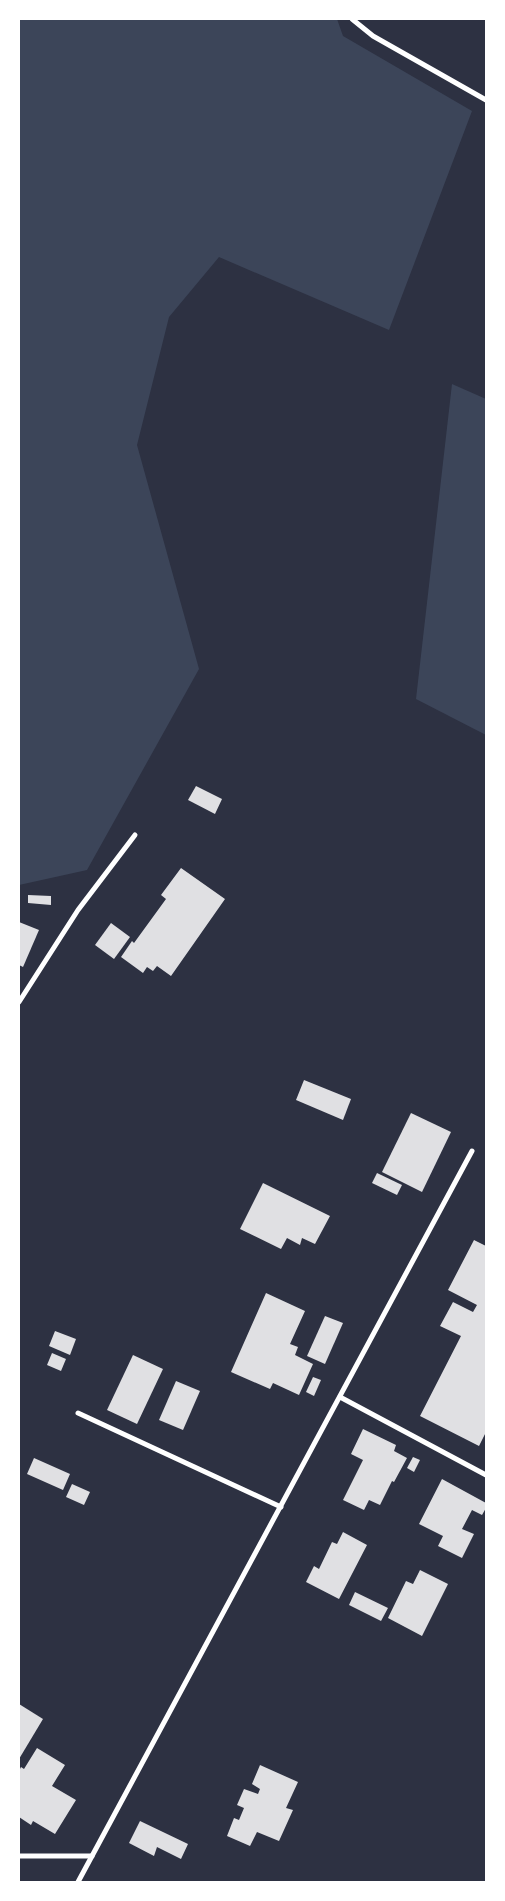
<svg xmlns="http://www.w3.org/2000/svg" width="505" height="1901" viewBox="0 0 505 1901" font-family="'DejaVu Sans',sans-serif">
<rect width="100%" height="100%" fill="#2d3142"/>
<g fill="#3c4559">
<path d="M19,19H337L343,36L472,111L389,330L219,257L169,317L137,445L199,669L87,870L19,885Z"/>
<path d="M452,384L486,399V735L416,699Z"/>
</g>
<g fill="#e0e0e3">
<path d="M196,786L222,799L215,814L188,800Z"/>
<path d="M181,868L225,899L171,976L157,966L153,971L147,967L143,973L121,957L132,941L134,943L166,899L161,895Z"/>
<path d="M28,895L51,896V905L28,903Z"/>
<path d="M19,922L39,930L23,967L19,965Z"/>
<path d="M111,923L130,937L114,959L95,945Z"/>
<path d="M304,1080L351,1099L343,1120L296,1100Z"/>
<path d="M411,1113L451,1132L422,1192L382,1172Z"/>
<path d="M377,1173L402,1185L397,1195L372,1183Z"/>
<path d="M263,1183L330,1216L315,1244L302,1238L300,1245L287,1238L281,1249L240,1229Z"/>
<path d="M474,1240L486,1246V1432L479,1446L420,1416L461,1336L440,1326L453,1302L473,1312L477,1305L448,1290Z"/>
<path d="M266,1293L305,1311L290,1344L298,1347L295,1355L313,1364L299,1395L273,1383L270,1389L231,1372Z"/>
<path d="M325,1316L343,1323L325,1364L307,1356Z"/>
<path d="M55,1331L76,1339L70,1355L49,1346Z"/>
<path d="M52,1353L66,1359L61,1371L47,1365Z"/>
<path d="M133,1355L163,1369L137,1424L107,1410Z"/>
<path d="M313,1377L321,1380L314,1396L306,1392Z"/>
<path d="M176,1381L200,1391L183,1430L159,1420Z"/>
<path d="M363,1429L396,1445L394,1451L407,1458L394,1482L392,1481L380,1505L369,1500L364,1510L343,1500L363,1460L351,1454Z"/>
<path d="M413,1457L420,1460L414,1472L407,1468Z"/>
<path d="M34,1458L70,1474L63,1490L27,1474Z"/>
<path d="M442,1479L486,1503V1508L482,1515L472,1510L462,1529L474,1534L462,1558L438,1546L443,1536L419,1524Z"/>
<path d="M72,1484L90,1492L84,1505L66,1497Z"/>
<path d="M343,1532L367,1545L339,1599L306,1582L314,1566L319,1569L332,1542L337,1544Z"/>
<path d="M420,1570L448,1584L422,1636L388,1618L406,1581L413,1584Z"/>
<path d="M355,1592L388,1608L381,1621L349,1605Z"/>
<path d="M19,1704L43,1719L19,1759Z"/>
<path d="M37,1748L65,1765L52,1786L76,1800L55,1834L33,1821L31,1825L19,1817V1771L21,1767L24,1769Z"/>
<path d="M260,1765L298,1782L286,1808L293,1810L279,1841L257,1832L250,1846L227,1836L234,1818L239,1820L244,1808L237,1805L244,1789L258,1794L260,1789L252,1784Z"/>
<path d="M140,1821L188,1844L181,1859L157,1847L154,1856L129,1843Z"/>
</g>
<g fill="none" stroke-linecap="round" stroke-linejoin="round">
<g stroke="#fff" stroke-width="5">
<path d="M352,19L373,36L486,100"/>
<path d="M19,1002L78,910L135,835"/>
<path d="M340,1397L486,1475"/>
<path d="M78,1413L281,1507"/>
<path d="M19,1856H92"/>
<path d="M78,1882L472,1151"/>
</g>
</g>
<rect width="505" height="1901" fill="none" stroke="#ffffff" stroke-width="40"/>
</svg>
